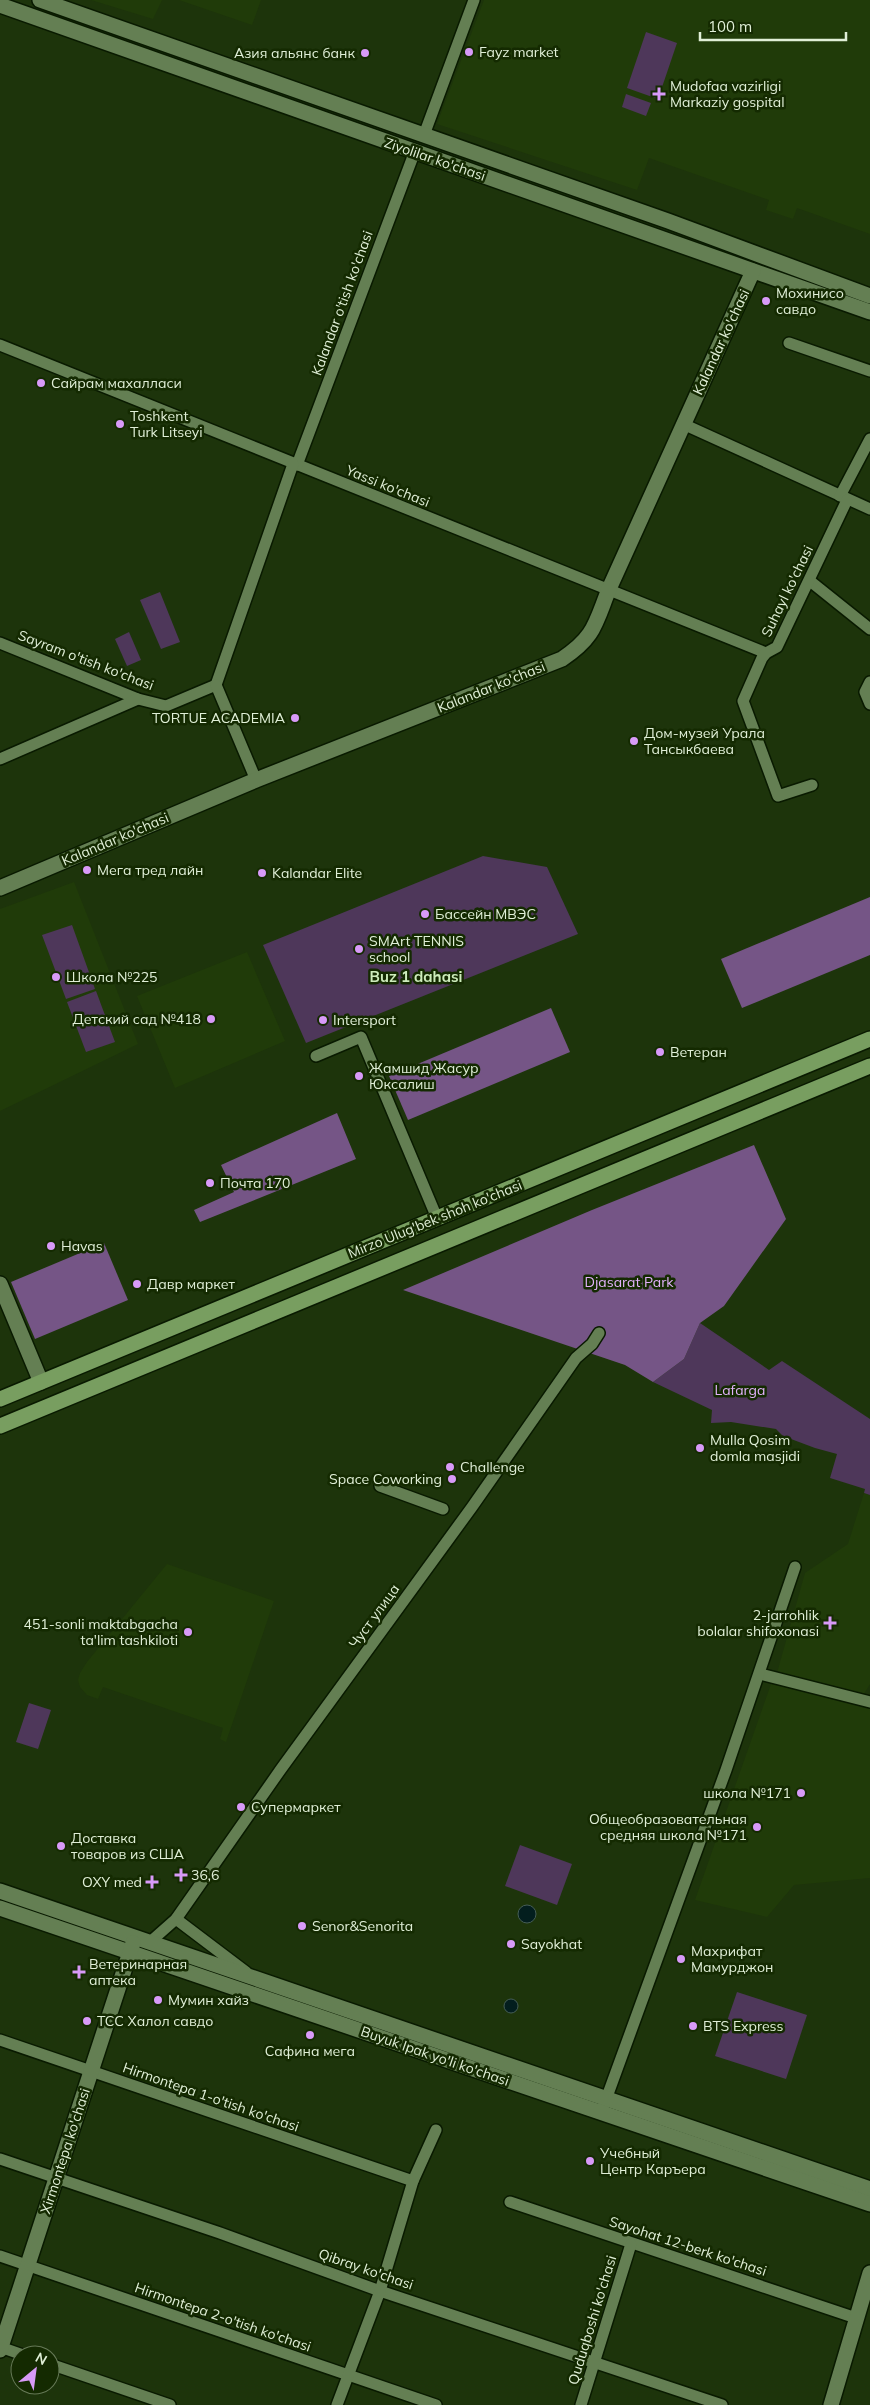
<svg xmlns="http://www.w3.org/2000/svg" width="870" height="2405" viewBox="0 0 870 2405" font-family="Mulish,sans-serif">
<rect width="100%" height="100%" fill="#1d340b"/>
<g fill="#203b09">
<path d="M91,0H162L153,19Z"/>
<path d="M179,0H261L252,25Z"/>
<path d="M484,0H870V234L797,208L793,219L766,210L769,200L649,158L637,190L437,124Z"/>
<path d="M74,882L138,1044L0,1111V909Z"/>
<path d="M247,952L285,1041L175,1088L137,996Z"/>
<path d="M864,1493L870,1495V1684L862,1697L777,1673L805,1573L848,1544Z"/>
<path d="M167,1564L274,1601L226,1742L220,1739L223,1728L103,1687L98,1699L87,1695L80,1687L78,1680L80,1673L87,1662Z"/>
<path d="M771,1684L870,1707V1878L794,1885L767,1917L695,1900Z"/>
</g>
<g fill="#4e375a">
<path d="M646,32L677,43L658,99L627,88Z"/>
<path d="M626,94L651,103L646,116L622,107Z"/>
<path d="M160,592L180,642L161,649L140,600Z"/>
<path d="M129,632L141,660L127,666L115,639Z"/>
<path d="M483,856L547,867L578,934L306,1043L263,945Z"/>
<path d="M72,925L95,989L66,999L42,935Z"/>
<path d="M96,991L115,1042L86,1052L67,1002Z"/>
<path d="M700,1323L769,1370L782,1361L870,1419V1495L864,1493L865,1489L830,1478L837,1454L815,1448L783,1436L776,1429L731,1422L711,1423L712,1410L653,1382L684,1359Z"/>
<path d="M29,1703L51,1710L38,1749L16,1742Z"/>
<path d="M520,1845L572,1864L557,1905L505,1886Z"/>
<path d="M737,1992L807,2015L786,2079L715,2056Z"/>
</g>
<g fill="#755586">
<path d="M870,897V955L742,1008L721,959Z"/>
<path d="M551,1008L570,1052L408,1120L389,1076Z"/>
<path d="M337,1113L356,1159L200,1222L194,1210L234,1192L221,1165Z"/>
<path d="M754,1145L786,1219L724,1306L700,1323L684,1359L653,1382L625,1365L403,1290L592,1210Z"/>
<path d="M104,1243L128,1300L35,1339L11,1282Z"/>
</g>
<g fill="#031e1e" stroke="#455d56">
<circle cx="527" cy="1914" r="9"/>
<circle cx="511" cy="2006" r="7"/>
</g>
<g fill="none" stroke-linecap="round" stroke-linejoin="round">
<g stroke="#091a00" stroke-width="14">
<g id="street">
<path d="M424,135L474,0"/>
<path d="M789,343L870,371"/>
<path d="M0,345L766,653"/>
<path d="M683,424L870,509"/>
<path d="M297,465L415,151"/>
<path d="M840,496L870,439"/>
<path d="M810,581L870,629"/>
<path d="M0,643L138,699L166,706L216,685"/>
<path d="M870,682L865,692L870,704"/>
<path d="M216,685L293,464"/>
<path d="M216,685L256,780"/>
<path d="M0,759L138,699"/>
<path d="M812,785L778,796L743,701L762,658L766,653L777,647L847,500"/>
<path d="M316,1056L361,1037L437,1218"/>
<path d="M380,1486L443,1509"/>
<path d="M760,1674L870,1702"/>
<path d="M176,1919L246,1972"/>
<path d="M150,1942L176,1919L281,1769L472,1507L576,1358L592,1344L599,1333"/>
<path d="M0,2040L413,2181"/>
<path d="M604,2105L726,1770L795,1567"/>
<path d="M0,2159L220,2233L380,2291L722,2405"/>
<path d="M510,2202L856,2318"/>
<path d="M0,2256L436,2405"/>
<path d="M0,2347L23,2355"/>
<path d="M50,2364L170,2405"/>
<path d="M337,2405L380,2291L413,2181L436,2130"/>
<path d="M581,2405L631,2244"/>
</g>
</g>
<g stroke="#091a00" stroke-width="18">
<g id="secondary">
<path d="M40,0L668,221L870,296"/>
<path d="M0,5L870,312"/>
<path d="M0,888L256,780L562,659C595,637 595,624 609,589L753,271"/>
<path d="M0,1284L41,1382"/>
<path d="M0,1891L870,2189"/>
<path d="M0,1908L870,2204"/>
<path d="M0,2350L133,1943"/>
<path d="M831,2405L870,2273"/>
</g>
</g>
<g stroke="#091a00" stroke-width="18">
<g id="primary">
<path d="M0,1399L870,1039"/>
<path d="M0,1426L870,1066"/>
</g>
</g>
<use href="#street" stroke="#647f53" stroke-width="11"/>
<use href="#secondary" stroke="#647f53" stroke-width="15"/>
<use href="#primary" stroke="#789e60" stroke-width="15"/>
</g>
<g fill="#d89af8" stroke="#142a01" stroke-width="2">
<circle cx="469" cy="52" r="5"/>
<circle cx="365" cy="53" r="5"/>
<path d="M656.5 86.5h5v5h5v5h-5v5h-5v-5h-5v-5h5z"/>
<circle cx="766" cy="301" r="5"/>
<circle cx="41" cy="383" r="5"/>
<circle cx="120" cy="424" r="5"/>
<circle cx="295" cy="718" r="5"/>
<circle cx="634" cy="741" r="5"/>
<circle cx="87" cy="870" r="5"/>
<circle cx="262" cy="873" r="5"/>
<circle cx="425" cy="914" r="5"/>
<circle cx="359" cy="949" r="5"/>
<circle cx="56" cy="977" r="5"/>
<circle cx="211" cy="1019" r="5"/>
<circle cx="323" cy="1020" r="5"/>
<circle cx="660" cy="1052" r="5"/>
<circle cx="359" cy="1076" r="5"/>
<circle cx="210" cy="1183" r="5"/>
<circle cx="51" cy="1246" r="5"/>
<circle cx="137" cy="1284" r="5"/>
<circle cx="700" cy="1448" r="5"/>
<circle cx="450" cy="1467" r="5"/>
<circle cx="452" cy="1479" r="5"/>
<path d="M827.5 1615.5h5v5h5v5h-5v5h-5v-5h-5v-5h5z"/>
<circle cx="188" cy="1632" r="5"/>
<circle cx="801" cy="1793" r="5"/>
<circle cx="241" cy="1807" r="5"/>
<circle cx="757" cy="1827" r="5"/>
<circle cx="61" cy="1846" r="5"/>
<path d="M178.5 1867.5h5v5h5v5h-5v5h-5v-5h-5v-5h5z"/>
<path d="M149.5 1874.5h5v5h5v5h-5v5h-5v-5h-5v-5h5z"/>
<circle cx="302" cy="1926" r="5"/>
<circle cx="511" cy="1944" r="5"/>
<circle cx="681" cy="1959" r="5"/>
<path d="M76.5 1964.5h5v5h5v5h-5v5h-5v-5h-5v-5h5z"/>
<circle cx="158" cy="2000" r="5"/>
<circle cx="87" cy="2021" r="5"/>
<circle cx="693" cy="2026" r="5"/>
<circle cx="310" cy="2035" r="5"/>
<circle cx="590" cy="2161" r="5"/>
</g>
<g text-anchor="middle" dominant-baseline="central" stroke-width="5" stroke-linejoin="round" paint-order="stroke">
<g font-size="14" fill="#e0efd7" stroke="#142a01" text-anchor="start">
<text x="479" y="52">Fayz market</text>
<text x="355" y="53" text-anchor="end">Азия альянс банк</text>
<text x="670" y="86">Mudofaa vazirligi<tspan x="670" dy="16">Markaziy gospital</tspan></text>
<text x="776" y="293">Мохинисо<tspan x="776" dy="16">савдо</tspan></text>
<text x="51" y="383">Сайрам махалласи</text>
<text x="130" y="416">Toshkent<tspan x="130" dy="16">Turk Litseyi</tspan></text>
<text x="285" y="718" text-anchor="end">TORTUE ACADEMIA</text>
<text x="644" y="733">Дом-музей Урала<tspan x="644" dy="16">Тансыкбаева</tspan></text>
<text x="97" y="870">Мега тред лайн</text>
<text x="272" y="873">Kalandar Elite</text>
<text x="435" y="914">Бассейн МВЭС</text>
<text x="369" y="941">SMArt TENNIS<tspan x="369" dy="16">school</tspan></text>
<text x="66" y="977">Школа №225</text>
<text x="201" y="1019" text-anchor="end">Детский сад №418</text>
<text x="333" y="1020">Intersport</text>
<text x="670" y="1052">Ветеран</text>
<text x="369" y="1068">Жамшид Жасур<tspan x="369" dy="16">Юксалиш</tspan></text>
<text x="220" y="1183">Почта 170</text>
<text x="61" y="1246">Havas</text>
<text x="147" y="1284">Давр маркет</text>
<text x="710" y="1440">Mulla Qosim<tspan x="710" dy="16">domla masjidi</tspan></text>
<text x="460" y="1467">Challenge</text>
<text x="442" y="1479" text-anchor="end">Space Coworking</text>
<text x="819" y="1615" text-anchor="end">2-jarrohlik<tspan x="819" dy="16">bolalar shifoxonasi</tspan></text>
<text x="178" y="1624" text-anchor="end">451-sonli maktabgacha<tspan x="178" dy="16">ta'lim tashkiloti</tspan></text>
<text x="791" y="1793" text-anchor="end">школа №171</text>
<text x="251" y="1807">Супермаркет</text>
<text x="747" y="1819" text-anchor="end">Общеобразовательная<tspan x="747" dy="16">средняя школа №171</tspan></text>
<text x="71" y="1838">Доставка<tspan x="71" dy="16">товаров из США</tspan></text>
<text x="191" y="1875">36,6</text>
<text x="142" y="1882" text-anchor="end">OXY med</text>
<text x="312" y="1926">Senor&amp;Senorita</text>
<text x="521" y="1944">Sayokhat</text>
<text x="691" y="1951">Махрифат<tspan x="691" dy="16">Мамурджон</tspan></text>
<text x="89" y="1964">Ветеринарная<tspan x="89" dy="16">аптека</tspan></text>
<text x="168" y="2000">Мумин хайз</text>
<text x="97" y="2021">ТСС Халол савдо</text>
<text x="703" y="2026">BTS Express</text>
<text x="310" y="2051" text-anchor="middle">Сафина мега</text>
<text x="600" y="2153">Учебный<tspan x="600" dy="16">Центр Каръера</tspan></text>
</g>
<g font-size="14" fill="#e0efd7" stroke="#142a01">
<text transform="translate(435 159) rotate(19)">Ziyolilar ko'chasi</text>
<text transform="translate(342 303) rotate(-70)">Kalandar o'tish ko'chasi</text>
<text transform="translate(721 342) rotate(-65)">Kalandar ko'chasi</text>
<text transform="translate(388 486) rotate(22)">Yassi ko'chasi</text>
<text transform="translate(787 591) rotate(-64)">Suhayl ko'chasi</text>
<text transform="translate(86 660) rotate(21)">Sayram o'tish ko'chasi</text>
<text transform="translate(491 687) rotate(-22)">Kalandar ko'chasi</text>
<text transform="translate(115 839) rotate(-23)">Kalandar ko'chasi</text>
<text transform="translate(435 1219) rotate(-22)">Mirzo Ulug'bek shoh ko'chasi</text>
<text transform="translate(374 1616) rotate(-54)">Чуст улица</text>
<text transform="translate(435 2056) rotate(19)">Buyuk Ipak yo'li ko'chasi</text>
<text transform="translate(211 2097) rotate(19)">Hirmontepa 1-o'tish ko'chasi</text>
<text transform="translate(65 2151) rotate(-72)">Xirmontepa ko'chasi</text>
<text transform="translate(688 2246) rotate(18)">Sayohat 12-berk ko'chasi</text>
<text transform="translate(366 2269) rotate(19)">Qibray ko'chasi</text>
<text transform="translate(223 2317) rotate(19)">Hirmontepa 2-o'tish ko'chasi</text>
<text transform="translate(592 2320) rotate(-73)">Quduqboshi ko'chasi</text>
</g>
<g font-size="14" fill="#e3b2fc" stroke="#142a01">
<text x="629" y="1282">Djasarat Park</text>
<text x="740" y="1390">Lafarga</text>
</g>
<g font-size="15" font-weight="bold" fill="#ceecbc" stroke="#142a01">
<text x="416" y="976">Buz 1 dahasi</text>
</g>
</g>
<g transform="translate(35 2370) rotate(29)"><circle r="24" fill="#142a01" stroke="#667957"/>
<path d="M0-4L9 19L0 12L-9 19Z" fill="#d89af8"/>
<text y="-8" font-size="14" font-weight="bold" text-anchor="middle" fill="#e0efd7">N</text>
</g>
<path d="M700 32v8h146v-8" fill="none" stroke="#e0efd7" stroke-width="2.5"/>
<text x="708" y="32" font-size="15" fill="#e0efd7" stroke="#142a01" stroke-width="4" paint-order="stroke">100 m</text>
</svg>
